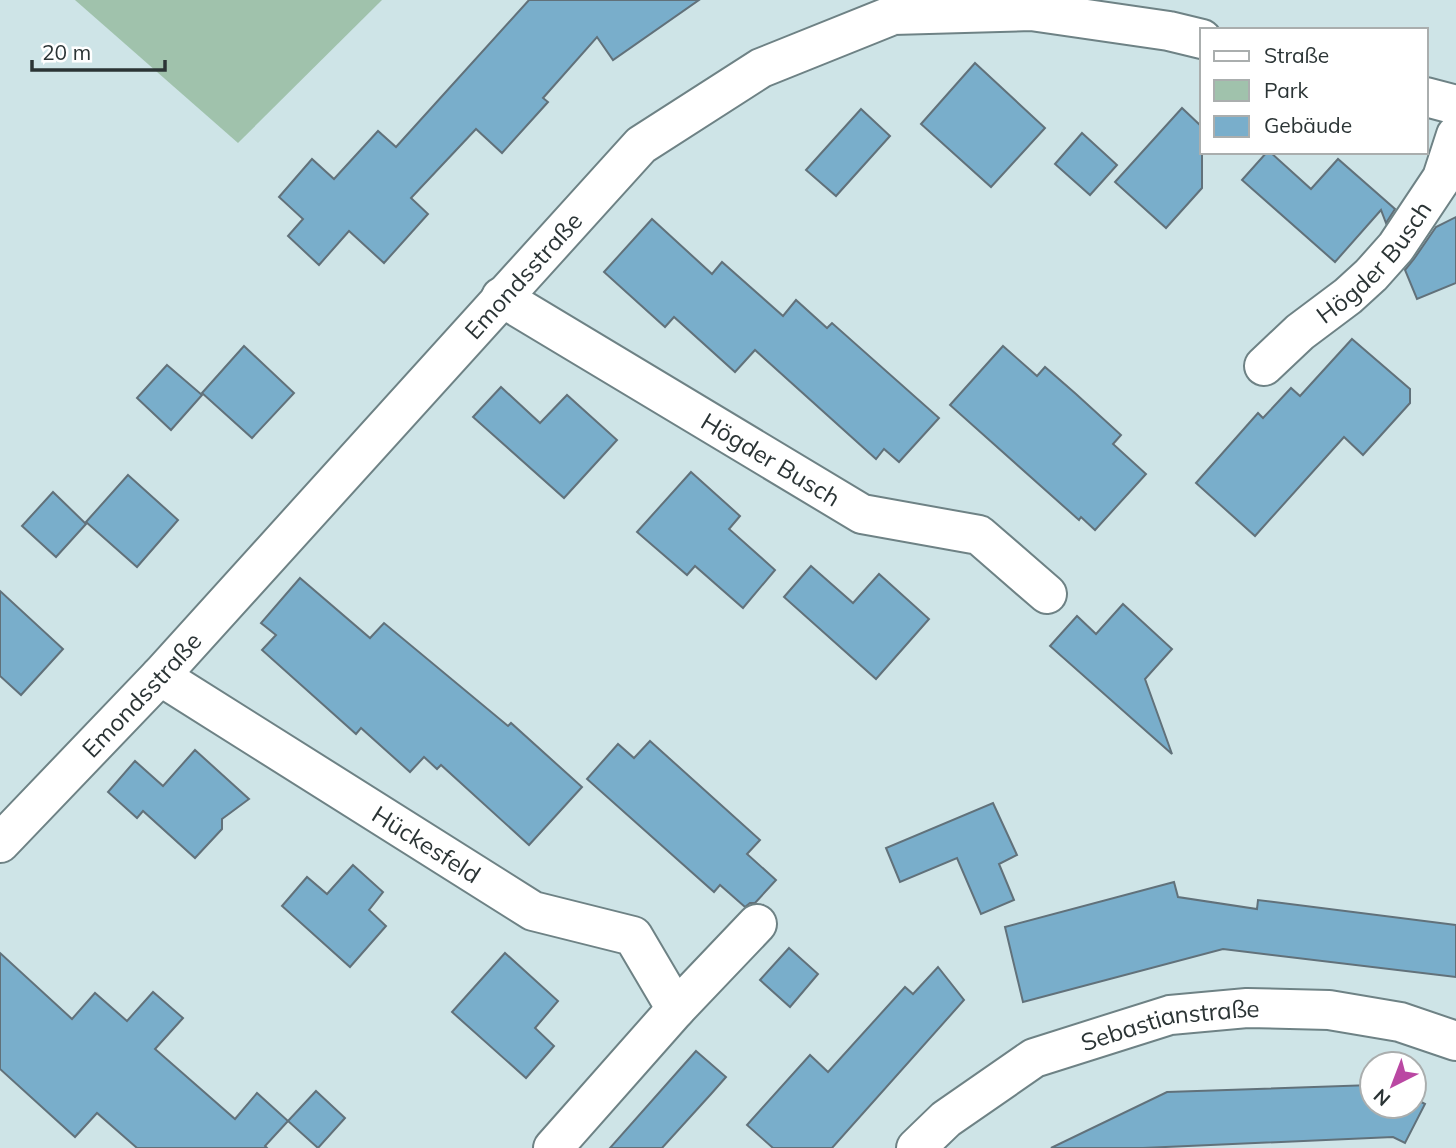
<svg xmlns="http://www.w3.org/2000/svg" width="1456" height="1148" viewBox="0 0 1456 1148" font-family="Mulish,sans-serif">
<rect width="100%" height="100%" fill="#cee4e7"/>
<path fill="#a0c2ac" d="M75,0H382L238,143Z"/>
<g fill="#79aecb" stroke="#61717a" stroke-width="2">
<path d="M529,0H699L613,60L597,37L543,98L548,102L502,153L476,129L411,198L428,214L384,263L349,231L319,265L288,236L303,219L279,197L312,159L334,179L378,131L396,147Z"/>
<path d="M975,63L1045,128L991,187L921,124Z"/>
<path d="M1182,108L1202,127V188L1166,228L1115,182Z"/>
<path d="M861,109L890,136L836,196L806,170Z"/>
<path d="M1082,133L1117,165L1090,195L1055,164Z"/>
<path d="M1267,152H1270L1311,189L1338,159L1395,209L1386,223L1381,210L1335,262L1242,180Z"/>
<path d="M1456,217V283L1417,299L1405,270L1414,259L1436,227Z"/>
<path d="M652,219L712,274L722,262L783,316L796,300L827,328L832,323L939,418L899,462L884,449L876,459L755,350L735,372L674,317L665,327L604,272Z"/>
<path d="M1352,339L1410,389V403L1363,455L1344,437L1255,536L1196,483L1258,413L1263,418L1291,388L1300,396Z"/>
<path d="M244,346L294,393L252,438L202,393Z"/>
<path d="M1003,346L1037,376L1045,367L1076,394L1121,435L1113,444L1146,474L1095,530L1081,517L1079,520L950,405Z"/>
<path d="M167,365L202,395L171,430L137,398Z"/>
<path d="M501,387L540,423L567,395L617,440L564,498L473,417Z"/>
<path d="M691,472L740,516L729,529L775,570L743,608L695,566L687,575L637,532Z"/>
<path d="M128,475L178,520L137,567L86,522Z"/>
<path d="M53,492L86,524L56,557L22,526Z"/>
<path d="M811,566L853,603L879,574L929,619L876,679L784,597Z"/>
<path d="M300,578L370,638L384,623L508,726L511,723L582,787L529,845L441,765L437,769L424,757L410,772L361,728L356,734L262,650L276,635L261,623Z"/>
<path d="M0,591L63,649L21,695L0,676Z"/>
<path d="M1123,604L1172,649L1145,679L1172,754L1050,646L1077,616L1096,634Z"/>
<path d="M650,741L760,840L747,854L776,880L755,903H750L745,907L720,885L714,892L587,779L618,744L634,758Z"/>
<path d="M195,750L249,799L222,819V829L195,858L143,811L137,818L108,792L135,761L163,786Z"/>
<path d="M993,803L1017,855L999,864L1014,900L981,914L957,858L900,882L886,848Z"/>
<path d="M353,865L383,892L369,910L386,926L350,967L282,906L307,877L327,894Z"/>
<path d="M1174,882L1178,897L1257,909L1258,900L1456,925V977L1223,949L1023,1002L1005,927Z"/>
<path d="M789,948L818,974L790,1007L760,980Z"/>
<path d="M0,953L72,1019L95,993L127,1021L153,992L183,1018L155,1049L235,1119L257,1093L288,1121L265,1146L267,1148H137L97,1113L75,1137L0,1069Z"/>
<path d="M505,953L558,1001L535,1028L554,1046L526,1078L452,1012Z"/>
<path d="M938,967L964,1000L832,1148H773L747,1125L810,1055L828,1072L905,987L913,994Z"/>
<path d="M696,1051L726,1077L711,1094L662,1148H610Z"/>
<path d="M1372,1085V1106H1414V1098L1425,1104L1405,1143L1393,1137L1143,1148H1051L1167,1092Z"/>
<path d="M316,1091L345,1118L318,1148L288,1121Z"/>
</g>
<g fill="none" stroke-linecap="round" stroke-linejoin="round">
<g stroke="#6e8285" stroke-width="42">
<g id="minor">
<path d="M1426,97L1456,105"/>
<path id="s1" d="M501,297L862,514L979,535L1047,594"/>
<path id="s2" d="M1264,366L1300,332L1348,296L1371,275L1396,247L1442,178L1456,135"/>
<path id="s3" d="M160,676L533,911L633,936L676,1009"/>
<path id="s4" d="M0,843L160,676L641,145L761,68L893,15L1031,11L1169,31L1202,39"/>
<path d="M553,1148L676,1009L757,924"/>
<path id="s5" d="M916,1148L946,1119L1034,1058L1170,1015L1247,1008L1329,1010L1400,1022L1456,1041"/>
</g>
</g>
<use href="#minor" stroke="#fff" stroke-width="38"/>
</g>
<g text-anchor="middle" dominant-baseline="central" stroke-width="7" stroke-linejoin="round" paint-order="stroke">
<g font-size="24" fill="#2b3435" stroke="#fff">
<text stroke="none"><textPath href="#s2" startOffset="152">Högder Busch</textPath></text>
<text stroke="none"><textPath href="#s4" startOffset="772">Emondsstraße</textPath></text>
<text stroke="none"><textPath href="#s1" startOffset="315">Högder Busch</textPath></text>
<text stroke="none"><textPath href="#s4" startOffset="205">Emondsstraße</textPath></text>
<text stroke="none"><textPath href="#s3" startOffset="315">Hückesfeld</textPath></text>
<text stroke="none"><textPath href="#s5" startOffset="290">Sebastianstraße</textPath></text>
</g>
</g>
<rect x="1200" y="28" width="228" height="126" fill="#ffffff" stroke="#aaaeae" stroke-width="2"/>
<rect x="1214" y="51" width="35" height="10" fill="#ffffff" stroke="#aaaeae" stroke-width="2"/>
<text x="1264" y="63" font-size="21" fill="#2b3435">Straße</text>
<rect x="1214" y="80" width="35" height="21" fill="#a0c2ac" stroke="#aaaeae" stroke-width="2"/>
<text x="1264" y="98" font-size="21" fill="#2b3435">Park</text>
<rect x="1214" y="116" width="35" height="21" fill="#79aecb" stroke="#aaaeae" stroke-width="2"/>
<text x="1264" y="133" font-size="21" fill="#2b3435">Gebäude</text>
<g transform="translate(1393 1085) rotate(222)"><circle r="33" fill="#ffffff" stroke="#aaaeae" stroke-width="2"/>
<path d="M0-5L12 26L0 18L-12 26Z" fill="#ba48a3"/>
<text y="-10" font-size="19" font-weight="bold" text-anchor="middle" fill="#2b3435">N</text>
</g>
<path d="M32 60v10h133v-10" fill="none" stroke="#2b3435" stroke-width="3.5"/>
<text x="42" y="60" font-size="21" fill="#2b3435" stroke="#ffffff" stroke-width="5" paint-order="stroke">20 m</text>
</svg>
